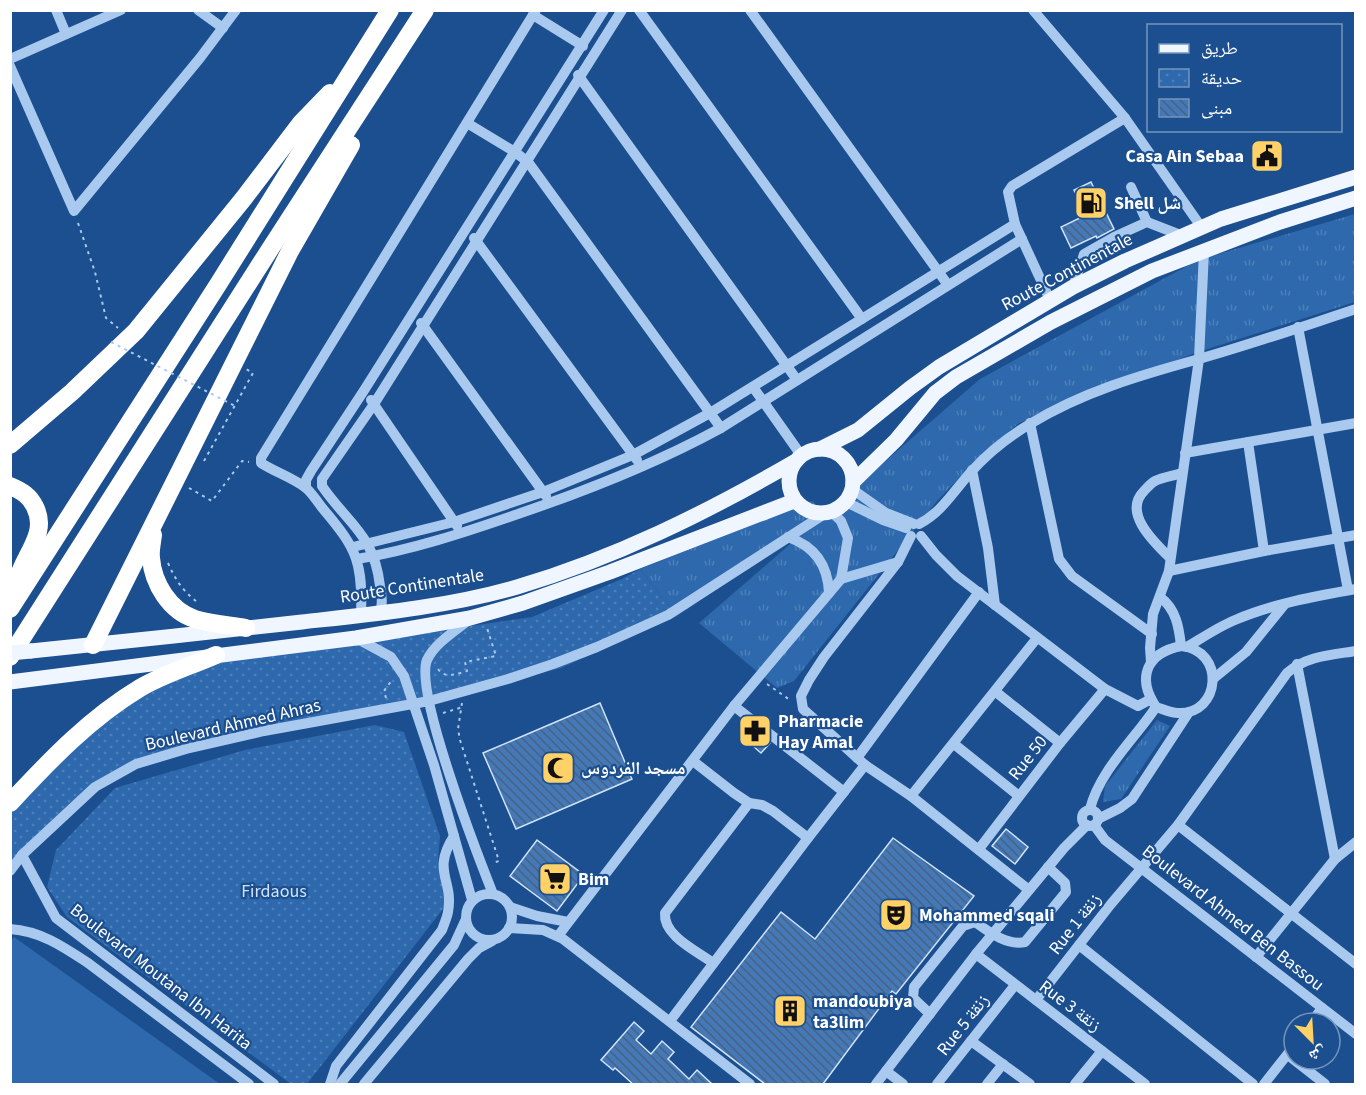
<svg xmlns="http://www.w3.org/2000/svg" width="1366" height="1095" viewBox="0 0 1366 1095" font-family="'Source Sans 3','Noto Naskh Arabic',sans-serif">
<defs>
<pattern id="grass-tufts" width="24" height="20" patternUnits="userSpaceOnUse" patternTransform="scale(1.5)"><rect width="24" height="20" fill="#2e69ad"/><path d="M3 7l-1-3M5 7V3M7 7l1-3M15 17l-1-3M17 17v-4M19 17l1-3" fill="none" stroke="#4d80b9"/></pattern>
<pattern id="park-dots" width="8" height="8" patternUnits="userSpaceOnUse" patternTransform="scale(1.5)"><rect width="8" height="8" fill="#2e69ad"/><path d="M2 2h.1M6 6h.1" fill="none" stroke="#4d80b9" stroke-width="1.8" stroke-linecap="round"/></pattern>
<pattern id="building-back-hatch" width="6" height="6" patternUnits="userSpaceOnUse" patternTransform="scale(1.5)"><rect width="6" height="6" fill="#4478b7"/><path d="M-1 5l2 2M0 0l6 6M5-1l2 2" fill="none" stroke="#486282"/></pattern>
</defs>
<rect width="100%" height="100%" fill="#1b4f8f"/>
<g fill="url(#grass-tufts)">
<path d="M1355,214V302L1195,353L1019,423L984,452L937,501L794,681L777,688L699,623L818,520L677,616L640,569L812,501L817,506L829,510L980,379L1198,260Z"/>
<path d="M1157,720L1170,726L1121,799L1103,802L1105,786Z"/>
</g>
<g fill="url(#park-dots)">
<path d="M640,569L677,616L561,668L429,701L264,731L136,764L95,787L11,871V805L94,719L206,658L463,627L532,617L622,579Z"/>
<path d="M375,725L404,732L440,836L438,861L446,905L307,1084H291L67,917L47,887L56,850L115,788L245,750Z"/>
</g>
<path fill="#2e69ad" d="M14,937L220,1084H11L10,942Z"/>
<g fill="url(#building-back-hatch)" stroke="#cfe3fa" stroke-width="1.5">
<path d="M1091,182L1114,229L1097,238L1096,236L1071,248L1061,227L1086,215L1074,190Z"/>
<path d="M600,703L632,779L516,829L483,753Z"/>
<path d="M753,730L770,743L761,753L745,739Z"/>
<path d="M1006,829L1028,847L1015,864L992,846Z"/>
<path d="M893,838L974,896L896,994L892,991L823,1084H765L691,1027L781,912L815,939Z"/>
<path d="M537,840L584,875L557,911L510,876Z"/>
<path d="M634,1022L644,1031L636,1040L651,1054L662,1041L674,1052L668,1059L689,1079L697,1070L712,1084H633L615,1068L613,1070L601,1060Z"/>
</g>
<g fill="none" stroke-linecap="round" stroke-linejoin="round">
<g stroke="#a9c9ee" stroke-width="2" stroke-dasharray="3 4.5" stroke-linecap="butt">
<path d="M78,223L95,272L106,318L118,328"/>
<path d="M204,461L253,373L246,369"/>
<path d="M189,488L212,501L242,461L249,462"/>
<path d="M168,563C175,579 182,590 196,601"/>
<path d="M438,669C445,679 456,674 467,671L465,662L496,656L487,628"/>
<path d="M767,684L790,700"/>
<path d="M386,698L384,691L392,680"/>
<path d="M462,703L458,729L460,740L499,861L492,863"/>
<path d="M443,713L463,707"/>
</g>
<g stroke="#a9c9ee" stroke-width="10">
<path d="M56,10L66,34"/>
<path d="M198,10L223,28"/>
<path d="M639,10L862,319"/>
<path d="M750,10L948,285"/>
<path d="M1033,10L1125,118L1202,228"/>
<path d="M533,15L583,46"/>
<path d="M10,59L121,10"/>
<path d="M10,66L74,211L200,58L236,10"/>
<path d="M578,75L797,380"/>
<path d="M467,123L515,152L528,162L721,428"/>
<path d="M1131,187L1147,222"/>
<path d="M474,238L637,460"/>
<path d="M1073,287L1084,254L1114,237L1147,222L1183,236"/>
<path d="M1050,300L1015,224L1008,192L1012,186L1125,118"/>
<path d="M421,323L546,496"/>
<path d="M1298,327L1348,590"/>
<path d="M753,387L801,455"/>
<path d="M371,400L457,526"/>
<path d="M1030,423L1059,559L1072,576L1152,634"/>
<path d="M1248,442L1264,551"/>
<path d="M1185,453L1356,423"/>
<path d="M972,470L988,548L995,605"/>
<path d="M306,488V480L311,471L363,392L604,10"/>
<path d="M852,489L886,513L914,524"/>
<path d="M846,502L883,520L906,528"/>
<path d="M919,524C941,513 954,491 970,473C987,454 1008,437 1030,424C1082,392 1141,375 1199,359C1252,344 1304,326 1356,309"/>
<path d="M911,536L898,562L824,657L809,680L801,696L803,709L865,765L911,796L1029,890"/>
<path d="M921,536L936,555L957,576L1105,689L1138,706L1151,699"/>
<path d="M788,537C814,546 828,565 829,593"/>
<path d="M353,547L454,522L543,492L633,455L710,413L1015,224"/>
<path d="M1170,558C1155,543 1122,513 1144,491C1148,487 1151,483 1155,481C1163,477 1173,476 1182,473"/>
<path d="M357,559C411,550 463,533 515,515C586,491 655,464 721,428L1022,239"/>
<path d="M1169,571L1264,551L1356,535"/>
<path d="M841,579L898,562"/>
<path d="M1160,597C1176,609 1179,627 1181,646"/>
<path d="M380,614C383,604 382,595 380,586C374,534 348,524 322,486V479L374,404L622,10"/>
<path d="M361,615C363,563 357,549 324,510C318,503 313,494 306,488C293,478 275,472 261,463V458L536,10"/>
<path d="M470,619C455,631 435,643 427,660C414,692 478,856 493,894"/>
<path d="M356,638L391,657L404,676L434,765L472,900"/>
<path d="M1181,646C1226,650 1221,715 1178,713C1170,713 1163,709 1156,707C1136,677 1147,653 1181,646Z"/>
<path d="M1187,647C1202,638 1218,627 1235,620C1272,604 1316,596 1356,589"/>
<path d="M1151,662L1150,648L1153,614L1169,571L1199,359L1204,251"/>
<path d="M1297,664L1335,859"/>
<path d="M1213,679L1246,652L1284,605"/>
<path d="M996,692L1060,743"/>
<path d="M734,706L844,792"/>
<path d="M954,744L1019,796"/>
<path d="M857,758L979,592"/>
<path d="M693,761L734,793L749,803L762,805L773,811L808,838"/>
<path d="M911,796L1037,638"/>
<path d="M1090,809C1100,770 1134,740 1156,707"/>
<circle cx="1090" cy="818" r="8"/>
<path d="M1098,819L1120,808L1132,799L1189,712"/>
<path d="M1094,825L1105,840L1356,1034"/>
<path d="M1178,825L1356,964"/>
<path d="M979,849L1060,743L1105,689"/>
<path d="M22,855L56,918L274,1084"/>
<path d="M10,871L22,855L95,787L136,764L186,749L264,731L429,701L508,679L553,664L597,647L668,615L826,513"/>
<circle cx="489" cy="917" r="23"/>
<path d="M510,907L537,916L568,922"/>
<path d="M509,928L543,930L563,939L750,1084"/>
<path d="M10,929C41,931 64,947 88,963L249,1084"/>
<path d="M558,936L734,706L841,579L848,538L841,521L832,512"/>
<path d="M1079,945L1253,1084"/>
<path d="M976,954L1145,1084"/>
<path d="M1256,957L1335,859L1356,842"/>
<path d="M713,963C697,951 663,936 665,913L749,803"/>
<path d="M1036,1000L1111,904L1178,825L1287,673C1306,656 1331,655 1356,651"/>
<path d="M930,1014L913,998L914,987L963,926L975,922C989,932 1007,946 1025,942L1066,892L1065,883L1048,867"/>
<path d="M670,1021L808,838L865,765"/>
<path d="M1311,1023L1322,1008"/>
<path d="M971,1041L1030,1084"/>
<path d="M1288,1055L1325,1084"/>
<path d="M886,1071L903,1084"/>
<path d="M330,1084L336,1066L442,930C444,924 447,918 448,912C454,879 431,872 454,836"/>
<path d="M340,1084L454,945L465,921"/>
<path d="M364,1084L468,959L479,948L492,941"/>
<path d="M876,1084L976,954L1064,848L1087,825"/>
<path d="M937,1084L1015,985"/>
<path d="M987,1084L1003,1064"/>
<path d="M1075,1084L1102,1051"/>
<path d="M1264,1084L1294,1046"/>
</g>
<g stroke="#f0f6ff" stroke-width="15">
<circle cx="821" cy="481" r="32"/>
<path d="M820,449L858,430L910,388L939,367L1073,287L1125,261L1221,219L1356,177"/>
<path d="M853,482L896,440L935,393L956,377L1051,322L1152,271L1280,222L1356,198"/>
<path d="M31,651C121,642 212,632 302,622C374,614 447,607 517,587C615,558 706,513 794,462"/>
<path d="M10,682L356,638L470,618L523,603L610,572L794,501"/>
</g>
<g stroke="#fff" stroke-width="18">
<path d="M10,445L72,392L136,331L244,198L301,123L330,93"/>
<path d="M10,486C22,491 30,496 35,507C51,538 14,562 17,592"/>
<path d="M153,535C152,543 150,551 151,558C153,584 170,611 195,619C211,624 229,625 246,628"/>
<path d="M10,609L219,283L390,10"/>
<path d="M93,645L290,251L351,145"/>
<path d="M10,657L272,246L425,10"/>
<path d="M10,803C50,760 90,718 140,688C164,674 191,666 216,655"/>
</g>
<path stroke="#a9c9ee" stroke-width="2" stroke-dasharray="3 4.5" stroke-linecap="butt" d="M111,342L235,406"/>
<path stroke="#f0f6ff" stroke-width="15" d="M10,653L31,651"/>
</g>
<defs>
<g id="civic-square" transform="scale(1.725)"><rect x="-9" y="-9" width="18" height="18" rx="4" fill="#ffd166" stroke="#1b4f8f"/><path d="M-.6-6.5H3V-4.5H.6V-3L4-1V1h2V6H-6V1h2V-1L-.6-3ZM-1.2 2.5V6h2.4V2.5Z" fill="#111"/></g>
<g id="fuel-square" transform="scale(1.725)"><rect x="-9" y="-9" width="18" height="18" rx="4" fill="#ffd166" stroke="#1b4f8f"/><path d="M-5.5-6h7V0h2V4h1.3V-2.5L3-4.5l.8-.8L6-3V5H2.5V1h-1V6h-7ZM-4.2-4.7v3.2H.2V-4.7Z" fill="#111"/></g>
<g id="pharmacy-square" transform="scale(1.725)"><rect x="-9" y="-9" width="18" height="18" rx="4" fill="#ffd166" stroke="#1b4f8f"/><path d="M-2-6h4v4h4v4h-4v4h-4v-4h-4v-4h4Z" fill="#111"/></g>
<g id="mosque-square" transform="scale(1.725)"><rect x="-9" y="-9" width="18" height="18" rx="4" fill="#ffd166" stroke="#1b4f8f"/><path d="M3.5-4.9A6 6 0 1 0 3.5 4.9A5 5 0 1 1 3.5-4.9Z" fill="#111"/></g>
<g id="supermarket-square" transform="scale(1.725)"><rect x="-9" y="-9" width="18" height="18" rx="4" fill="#ffd166" stroke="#1b4f8f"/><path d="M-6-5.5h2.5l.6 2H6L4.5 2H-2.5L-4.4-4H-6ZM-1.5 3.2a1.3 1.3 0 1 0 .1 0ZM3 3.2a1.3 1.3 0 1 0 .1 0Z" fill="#111"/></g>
<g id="theatre-square" transform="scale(1.725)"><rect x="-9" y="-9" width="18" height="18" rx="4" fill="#ffd166" stroke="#1b4f8f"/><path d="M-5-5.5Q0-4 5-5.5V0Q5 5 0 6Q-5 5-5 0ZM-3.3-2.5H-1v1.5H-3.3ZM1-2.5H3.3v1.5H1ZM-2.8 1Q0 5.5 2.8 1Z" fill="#111"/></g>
<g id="building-square" transform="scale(1.725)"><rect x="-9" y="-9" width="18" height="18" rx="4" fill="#ffd166" stroke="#1b4f8f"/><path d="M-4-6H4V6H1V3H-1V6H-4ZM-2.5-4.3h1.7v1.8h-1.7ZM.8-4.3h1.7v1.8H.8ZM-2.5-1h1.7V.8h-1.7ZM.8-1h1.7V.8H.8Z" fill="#111"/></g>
</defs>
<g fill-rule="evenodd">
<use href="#civic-square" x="1267" y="156"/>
<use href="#fuel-square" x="1091" y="203"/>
<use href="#pharmacy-square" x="755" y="731"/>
<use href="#mosque-square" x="558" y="768"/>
<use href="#supermarket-square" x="555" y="879"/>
<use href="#theatre-square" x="896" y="915"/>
<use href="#building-square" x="790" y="1011"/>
</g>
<g text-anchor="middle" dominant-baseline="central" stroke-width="4.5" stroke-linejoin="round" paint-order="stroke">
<g font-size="18" font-weight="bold" fill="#fff" stroke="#1b4f8f" text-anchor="start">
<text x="1244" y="156" text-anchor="end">Casa Ain Sebaa</text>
<text x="1114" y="203">Shell شل</text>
<text x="778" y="721">Pharmacie<tspan x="778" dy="21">Hay Amal</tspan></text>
<text x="581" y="768">مسجد الفردوس</text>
<text x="578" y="879">Bim</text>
<text x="919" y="915">Mohammed sqali</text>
<text x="813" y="1001">mandoubiya<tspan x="813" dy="21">ta3lim</tspan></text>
</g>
<g font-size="18" fill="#fff" stroke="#1b4f8f">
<text transform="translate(1067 272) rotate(-28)">Route Continentale</text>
<text transform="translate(412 586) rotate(-9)">Route Continentale</text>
<text transform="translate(233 725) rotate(-13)">Boulevard Ahmed Ahras</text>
<text transform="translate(1028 758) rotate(-52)">Rue 50</text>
<text transform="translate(1233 918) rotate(38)">Boulevard Ahmed Ben Bassou</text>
<text transform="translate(1075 924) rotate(-52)">Rue 1 زنقة</text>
<text transform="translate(161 977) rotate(38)">Boulevard Moutana Ibn Harita</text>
<text transform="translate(1070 1006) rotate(37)">Rue 3 زنقة</text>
<text transform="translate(963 1025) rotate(-52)">Rue 5 زنقة</text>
</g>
<g font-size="18" fill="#cfe3fa" stroke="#1b4f8f">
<text x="274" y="891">Firdaous</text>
</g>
</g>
<rect width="1366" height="1095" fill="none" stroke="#ffffff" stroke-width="24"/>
<rect x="1147" y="24" width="195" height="108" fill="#1b4f8f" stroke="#7695bc" stroke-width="1.5"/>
<rect x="1159" y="44" width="30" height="9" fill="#f0f6ff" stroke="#7695bc" stroke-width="1.5"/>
<text x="1201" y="54" font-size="18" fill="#ffffff">طريق</text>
<rect x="1159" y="69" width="30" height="18" fill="url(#park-dots)" stroke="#7695bc" stroke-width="1.5"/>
<text x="1201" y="84" font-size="18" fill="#ffffff">حديقة</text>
<rect x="1159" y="99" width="30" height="18" fill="url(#building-back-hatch)" stroke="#7695bc" stroke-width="1.5"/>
<text x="1201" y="114" font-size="18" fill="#ffffff">مبنى</text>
<g transform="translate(1312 1041) rotate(156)"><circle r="28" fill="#1b4f8f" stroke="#7695bc" stroke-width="1.5"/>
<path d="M0-4.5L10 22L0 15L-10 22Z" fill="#ffd166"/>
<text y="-9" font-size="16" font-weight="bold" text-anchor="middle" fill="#ffffff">ش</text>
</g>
</svg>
